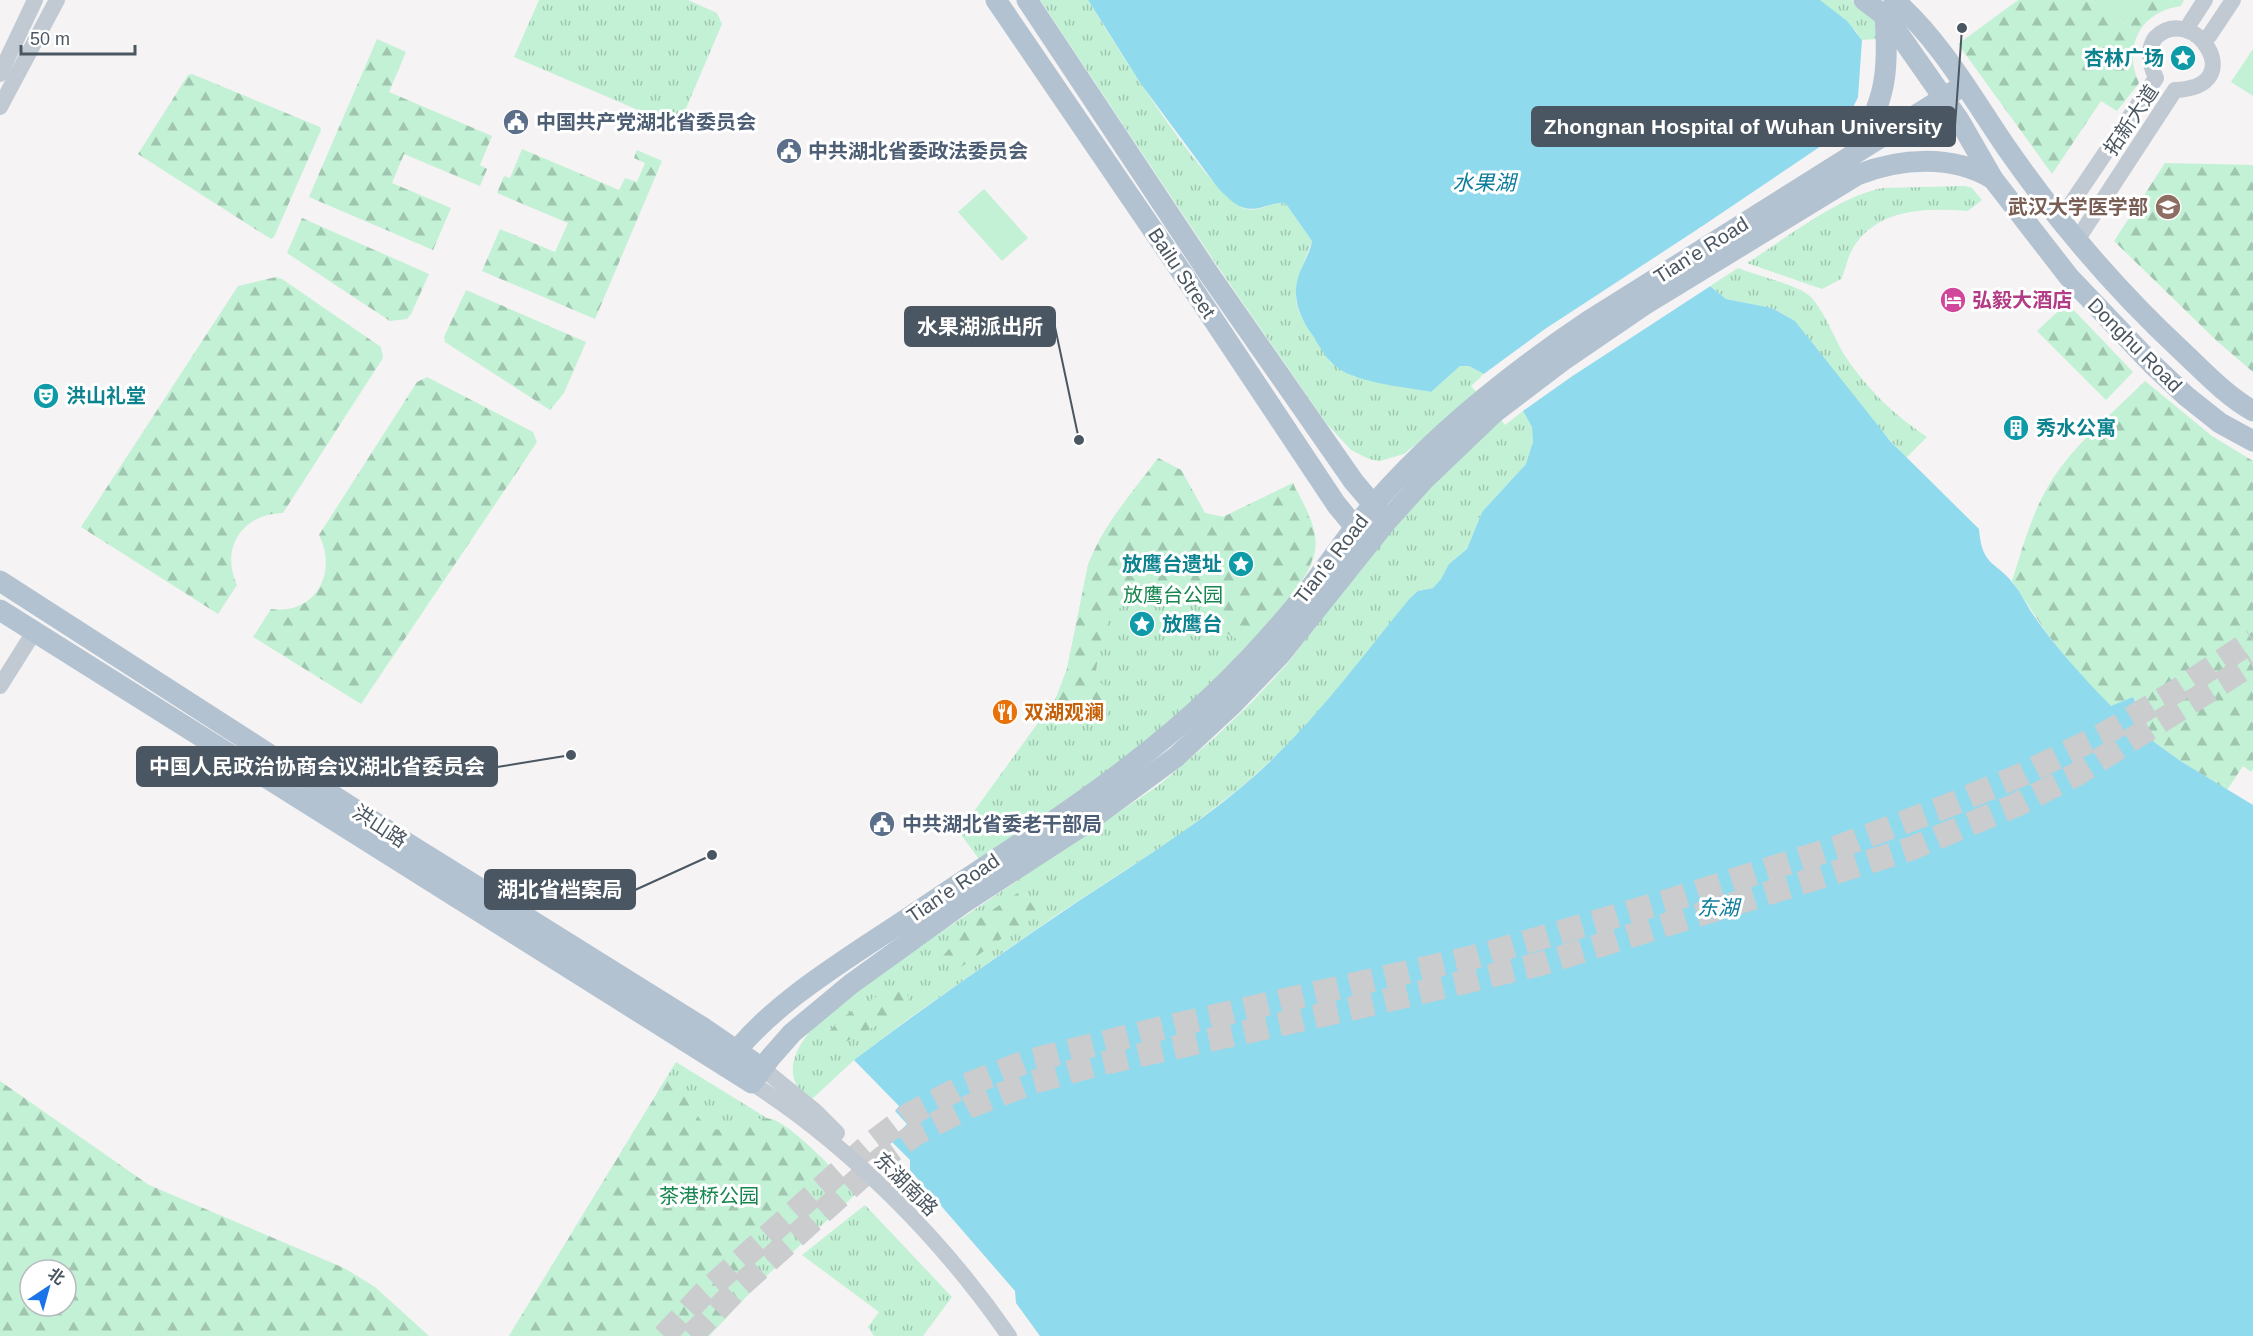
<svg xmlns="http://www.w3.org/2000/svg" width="2253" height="1336" viewBox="0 0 2253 1336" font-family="Helvetica,'Noto Sans SC',sans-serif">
<defs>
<pattern id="grass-tufts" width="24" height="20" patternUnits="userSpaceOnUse" patternTransform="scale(1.5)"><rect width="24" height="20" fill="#c3f1d5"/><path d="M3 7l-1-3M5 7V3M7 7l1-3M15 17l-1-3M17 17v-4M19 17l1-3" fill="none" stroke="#a0c6b0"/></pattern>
<pattern id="forest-firs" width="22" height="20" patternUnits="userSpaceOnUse" patternTransform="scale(1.5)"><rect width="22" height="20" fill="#c3f1d5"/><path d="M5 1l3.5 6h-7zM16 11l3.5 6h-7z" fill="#a0c6b0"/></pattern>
</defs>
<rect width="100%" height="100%" fill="#f5f3f3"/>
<g fill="url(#grass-tufts)">
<path d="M539,0H688L717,13L722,24L678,127L514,57Z"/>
<path d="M1040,0H1088C1110,37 1211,199 1246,209C1260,213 1272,200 1286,204L1312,241L1297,281L1296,300L1299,312L1307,327L1331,363L1355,377L1431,392L1460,366H1469L1484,374L1471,386L1478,394L1404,454L1380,461L1369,459L1351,450L1326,423L1214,261Z"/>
<path d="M1820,0H1851L1878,20L1877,39L1862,40L1856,31Z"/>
<path d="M1965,186L1972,188L1982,200L1968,211C1927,208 1877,208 1853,248C1847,258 1846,269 1841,279L1822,289L1747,263C1785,239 1839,196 1883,188Z"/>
<path d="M1738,268C1755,275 1793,284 1807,294C1821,303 1835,340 1845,356C1867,389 1894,415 1927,437L1906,458L1867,414L1795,321L1772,308L1726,299L1710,286Z"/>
<path d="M1523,411L1532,427L1533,435L1532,450L1526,464L1482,512L1467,549L1449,564L1441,579L1433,588L1418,591L1410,598L1337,691L1293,740L1245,784L1182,833L1058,914L911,1017L854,1060L810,1101C804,1095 798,1090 795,1082C782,1046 831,1011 854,991L1159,785L1213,739L1251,703L1287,664L1358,571L1421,496L1500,418L1505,425Z"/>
<path d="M1158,458L1181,470L1205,513L1223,517L1293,483C1303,503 1319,528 1315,551C1312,573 1292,591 1279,608C1234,663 1182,715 1125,758C1078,793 1027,825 979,859L959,832L1056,698L1067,669L1088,565C1103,525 1133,492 1158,458Z"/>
<path d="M676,1062L796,1136L826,1162L856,1194L761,1281L709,1336H509Z"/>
<path d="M865,1205L952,1297L923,1336H874L868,1327L879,1312L802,1255Z"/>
</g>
<g fill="url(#forest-firs)" fill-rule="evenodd">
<path d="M2018,0H2090L2125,24L2142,0H2184L2181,6C2141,11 2122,47 2139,83L2117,111L2101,101L2052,174L1958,44Z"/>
<path d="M377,39L406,52L389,92L492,136L480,165L487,169L480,186L404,154L392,183L451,208L433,250L309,197Z"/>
<path d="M192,74L320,127L321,130L274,237L271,239L138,154L188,75Z"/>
<path d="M522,149L619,190L625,178L637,182L645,163L634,158L637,150L662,161L595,319L482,271L500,229L555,252L568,223L497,193L504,176L510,178Z"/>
<path d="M2165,163L2253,165V372L2218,342L2114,241Z"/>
<path d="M302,218L429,274L411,314L407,319L390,321L287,253Z"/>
<path d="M276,277L282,279L381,347L383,358L283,513C242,514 220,548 237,585L218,614L81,527L238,286Z"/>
<path d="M466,290L586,342L564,393L550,410L445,342L444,337Z"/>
<path d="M2067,303L2133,372L2106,400L2037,331Z"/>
<path d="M427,377L533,432L537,442L361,704L253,637L271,609C316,615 338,572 319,535L417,382Z"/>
<path d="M2145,381L2212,436L2253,461V769L2251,772L2243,766L2227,790L2182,762L2154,742L2133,697L2111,707L2076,670L2048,635L2012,581C2022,550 2030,519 2046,490C2069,448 2111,415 2145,381Z"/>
<path d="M1158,458L1181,470L1205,513L1223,517L1293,483L1314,533C1323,572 1272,617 1248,645C1237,638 1222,632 1213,624C1204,615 1204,599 1190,589C1165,570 1141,587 1122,606C1116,612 1109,619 1105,627C1099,642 1098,661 1095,677L1120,702L1083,717L1056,698L1067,669L1088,565C1103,525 1133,492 1158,458Z"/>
<path d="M1022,890L1038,913L954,972L942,957L970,925Z"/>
<path d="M901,985L908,996V1002L892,1017L836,1047L824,1038C848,1007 867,1002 901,985Z"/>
<path d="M667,1077C672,1080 678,1083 683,1087C696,1099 691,1119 712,1128C734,1137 750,1114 771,1119C785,1122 815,1151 826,1162L731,1249L761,1281L709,1336H509Z"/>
<path d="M0,1081L149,1185L344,1268L375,1287L429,1336H0ZM30,1270H66V1306H30Z"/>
</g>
<g fill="#c3f1d5">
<path d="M2090,0H2142L2125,24Z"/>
<path d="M2253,49V96L2231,82Z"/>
<path d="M984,189L1028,238L1002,261L958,212Z"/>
</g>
<path fill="#90daee" d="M1088,0H1820L1847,21L1862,40L1858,97L1850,114L1844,125L1821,146L1698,229L1692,241L1710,286L1726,299L1772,308L1795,321L1891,442L1979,529C1982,569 1998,561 2015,586C2021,593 2025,602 2030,610C2053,645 2082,676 2111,706L2133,697L2154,742L2182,762L2253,805V1336H1040L1016,1303L1015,1291L910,1170V1160L891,1141L907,1124L895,1111L899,1106L854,1060C920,1010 989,962 1058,915C1121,872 1186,834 1244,785C1308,731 1357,663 1410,598L1418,591L1433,588L1441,579L1449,564L1467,549L1482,512L1526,464L1533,442L1532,427L1523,411L1484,374L1469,366H1460L1431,392C1406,387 1358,383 1338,368C1327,361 1320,347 1313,336C1303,322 1295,306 1296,289C1297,271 1309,258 1312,241L1286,204C1278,202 1274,204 1266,206C1243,214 1234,204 1218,188L1141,84Z"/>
<path fill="#f5f3f3" d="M1701,227L1703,230L1696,235L1695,241L1712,285L1571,377L1520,413L1481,376L1545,329Z"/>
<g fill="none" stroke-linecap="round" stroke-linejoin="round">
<g stroke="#caccce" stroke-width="24" stroke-dasharray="24 12" stroke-linecap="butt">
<path d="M664,1336L703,1294L868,1146L910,1114L964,1086L1025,1062L1158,1029L1478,956L1671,900L1838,847L1942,808L2021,775L2104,734L2178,690L2253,640"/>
<path d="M691,1336L740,1286L881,1159L917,1133L968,1107L1033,1082L1095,1065L1363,1006L1540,964L1910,849L2016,805L2077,774L2253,663"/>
</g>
<g stroke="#c1cad2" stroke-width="16">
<path d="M2190,23L2205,0"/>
<path d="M2209,36L2233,0"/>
<path d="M0,74L35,0"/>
<path d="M0,107L57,0"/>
<path d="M2060,220L2156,78C2150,65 2147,50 2155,38C2192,0 2253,87 2175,90L2077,240"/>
<path d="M0,686L34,632"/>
<path d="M762,1068L815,1111L837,1133"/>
<path d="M752,1083C850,1146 943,1240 1009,1336"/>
</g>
<g stroke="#b3c2d1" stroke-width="21">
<path d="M996,0L1189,283L1336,504L1363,537"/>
<path d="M1027,0L1207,271L1354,482L1383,516"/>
<path d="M1864,0L1885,16L1896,30L1959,120L1993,179L2069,277L2152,364L2186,396L2220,423L2253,441"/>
<path d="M1894,0C1940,40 1972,97 2006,147C2058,222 2117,291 2184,353C2206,374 2227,396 2253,411"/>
<path d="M1856,149C1886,101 1889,71 1885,16"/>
<path d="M0,581L407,843L702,1027L762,1068"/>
<path d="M0,610L752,1083L770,1058L792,1033L851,984L962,904L1082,826L1176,757L1234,703L1280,655L1387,521L1424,480L1494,413L1565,359L1644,305L1857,175C1900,158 1952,154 1993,179"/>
<path d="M725,1066C767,1004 854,955 917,912C1020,842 1128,778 1218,690C1248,661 1277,629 1303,597C1327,567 1348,534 1373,505C1435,434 1508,375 1587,322L1964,85"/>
</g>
</g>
<defs>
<g id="sight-disc" transform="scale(1.35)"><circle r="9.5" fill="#0f9aa8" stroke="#fff"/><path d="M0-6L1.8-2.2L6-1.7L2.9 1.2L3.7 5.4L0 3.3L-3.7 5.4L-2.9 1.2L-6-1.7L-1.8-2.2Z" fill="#fff"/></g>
<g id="civic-disc" transform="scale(1.35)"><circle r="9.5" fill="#5c6f8a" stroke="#fff"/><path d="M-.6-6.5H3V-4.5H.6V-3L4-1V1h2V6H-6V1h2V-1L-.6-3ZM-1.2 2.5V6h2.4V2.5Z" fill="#fff"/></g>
<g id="university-disc" transform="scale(1.35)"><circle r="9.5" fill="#8d6e63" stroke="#fff"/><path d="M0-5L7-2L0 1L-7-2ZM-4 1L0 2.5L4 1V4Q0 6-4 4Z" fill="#fff"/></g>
<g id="hotel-disc" transform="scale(1.35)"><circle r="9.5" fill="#d1479c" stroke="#fff"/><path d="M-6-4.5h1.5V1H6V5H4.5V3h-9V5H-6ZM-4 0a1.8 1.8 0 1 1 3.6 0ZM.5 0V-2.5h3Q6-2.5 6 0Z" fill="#fff"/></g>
<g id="theatre-disc" transform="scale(1.35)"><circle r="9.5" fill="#0f9aa8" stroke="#fff"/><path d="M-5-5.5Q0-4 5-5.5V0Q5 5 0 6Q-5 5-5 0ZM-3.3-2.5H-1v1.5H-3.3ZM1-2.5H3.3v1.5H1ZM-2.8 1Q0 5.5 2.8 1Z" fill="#fff"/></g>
<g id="building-disc" transform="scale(1.35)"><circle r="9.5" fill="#0f9aa8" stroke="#fff"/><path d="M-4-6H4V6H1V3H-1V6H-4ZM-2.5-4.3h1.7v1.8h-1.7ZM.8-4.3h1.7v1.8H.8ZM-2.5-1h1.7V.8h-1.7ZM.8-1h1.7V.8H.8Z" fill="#fff"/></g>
<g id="restaurant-disc" transform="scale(1.35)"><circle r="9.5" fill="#e8710a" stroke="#fff"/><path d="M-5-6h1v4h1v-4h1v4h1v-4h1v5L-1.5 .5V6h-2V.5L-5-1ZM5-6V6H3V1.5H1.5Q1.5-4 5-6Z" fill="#fff"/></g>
</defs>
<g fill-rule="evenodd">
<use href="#sight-disc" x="2183" y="58"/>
<use href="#civic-disc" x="516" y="122"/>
<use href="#civic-disc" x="789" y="151"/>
<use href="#university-disc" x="2168" y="207"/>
<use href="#hotel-disc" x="1953" y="300"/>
<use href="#theatre-disc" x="46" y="396"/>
<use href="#building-disc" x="2016" y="428"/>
<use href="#sight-disc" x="1241" y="564"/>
<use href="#sight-disc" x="1142" y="624"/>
<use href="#restaurant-disc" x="1005" y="712"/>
<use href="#civic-disc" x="882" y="824"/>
</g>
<g text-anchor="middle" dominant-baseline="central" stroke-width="6" stroke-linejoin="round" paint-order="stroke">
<g font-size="20" font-weight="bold" fill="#0d838f" stroke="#fff" text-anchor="start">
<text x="2164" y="58" text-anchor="end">杏林广场</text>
<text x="66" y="396">洪山礼堂</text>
<text x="2036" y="428">秀水公寓</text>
<text x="1222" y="564" text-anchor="end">放鹰台遗址</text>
<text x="1162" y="624">放鹰台</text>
</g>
<g font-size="20" fill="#4a5661" stroke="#fff">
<text transform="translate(2131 120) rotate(-56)">拓新大道</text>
<text transform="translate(1701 250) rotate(-32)">Tian'e Road</text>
<text transform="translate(1182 273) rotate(56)">Bailu Street</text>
<text transform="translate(2135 345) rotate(45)">Donghu Road</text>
<text transform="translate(1331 559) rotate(-52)">Tian'e Road</text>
<text transform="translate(380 826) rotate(33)">洪山路</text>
<text transform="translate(953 888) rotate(-34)">Tian'e Road</text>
<text transform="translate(906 1184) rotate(45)">东湖南路</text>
</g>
<g font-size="20" font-weight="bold" fill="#4e5e75" stroke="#fff" text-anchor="start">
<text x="536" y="122">中国共产党湖北省委员会</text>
<text x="808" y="151">中共湖北省委政法委员会</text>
<text x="902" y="824">中共湖北省委老干部局</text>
</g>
<g font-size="20" font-weight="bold" fill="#785e54" stroke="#fff" text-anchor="end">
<text x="2148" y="207">武汉大学医学部</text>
</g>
<g font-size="20" font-weight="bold" fill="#b23c85" stroke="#fff" text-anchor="start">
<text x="1972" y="300">弘毅大酒店</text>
</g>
<g font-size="20" fill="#17864f" stroke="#fff">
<text x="1173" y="595">放鹰台公园</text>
<text x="709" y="1196">茶港桥公园</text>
</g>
<g font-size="20" font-weight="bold" fill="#c56008" stroke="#fff" text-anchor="start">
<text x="1024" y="712">双湖观澜</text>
</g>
<g font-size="21" font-style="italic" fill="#0c7c9b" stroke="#fff">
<text x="1484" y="182">水果湖</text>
<text x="1718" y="907">东湖</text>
</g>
</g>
<path fill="none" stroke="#4a5661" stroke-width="2" d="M1962 28L1955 126M1079 440L1055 327M571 755L497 767M712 855L635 890"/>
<g fill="#4a5661" stroke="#fff" stroke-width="2">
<circle cx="1962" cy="28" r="6"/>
<circle cx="1079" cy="440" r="6"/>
<circle cx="571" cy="755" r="6"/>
<circle cx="712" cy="855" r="6"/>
</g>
<g fill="#4a5661" stroke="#4a5661" stroke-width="2">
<rect x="1532" y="107" width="423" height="39" rx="6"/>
<rect x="905" y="307" width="150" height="39" rx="6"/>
<rect x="137" y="747" width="360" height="39" rx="6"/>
<rect x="485" y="870" width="150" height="39" rx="6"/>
</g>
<g font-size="21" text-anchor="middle" font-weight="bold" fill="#fff">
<text x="1743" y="134">Zhongnan Hospital of Wuhan University</text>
<text x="980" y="334">水果湖派出所</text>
<text x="317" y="774">中国人民政治协商会议湖北省委员会</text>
<text x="560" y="897">湖北省档案局</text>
</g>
<g transform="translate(48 1288) rotate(36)"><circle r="28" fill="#ffffff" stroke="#b7bbc0" stroke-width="1.5"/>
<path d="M0-4.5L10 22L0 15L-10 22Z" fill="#1a73e8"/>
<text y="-9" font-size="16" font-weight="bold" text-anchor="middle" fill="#4a5661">北</text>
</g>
<path d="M21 45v9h114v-9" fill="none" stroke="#4a5661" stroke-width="3"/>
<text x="30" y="45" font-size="18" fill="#4a5661" stroke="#ffffff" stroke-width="4.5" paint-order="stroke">50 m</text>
</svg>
